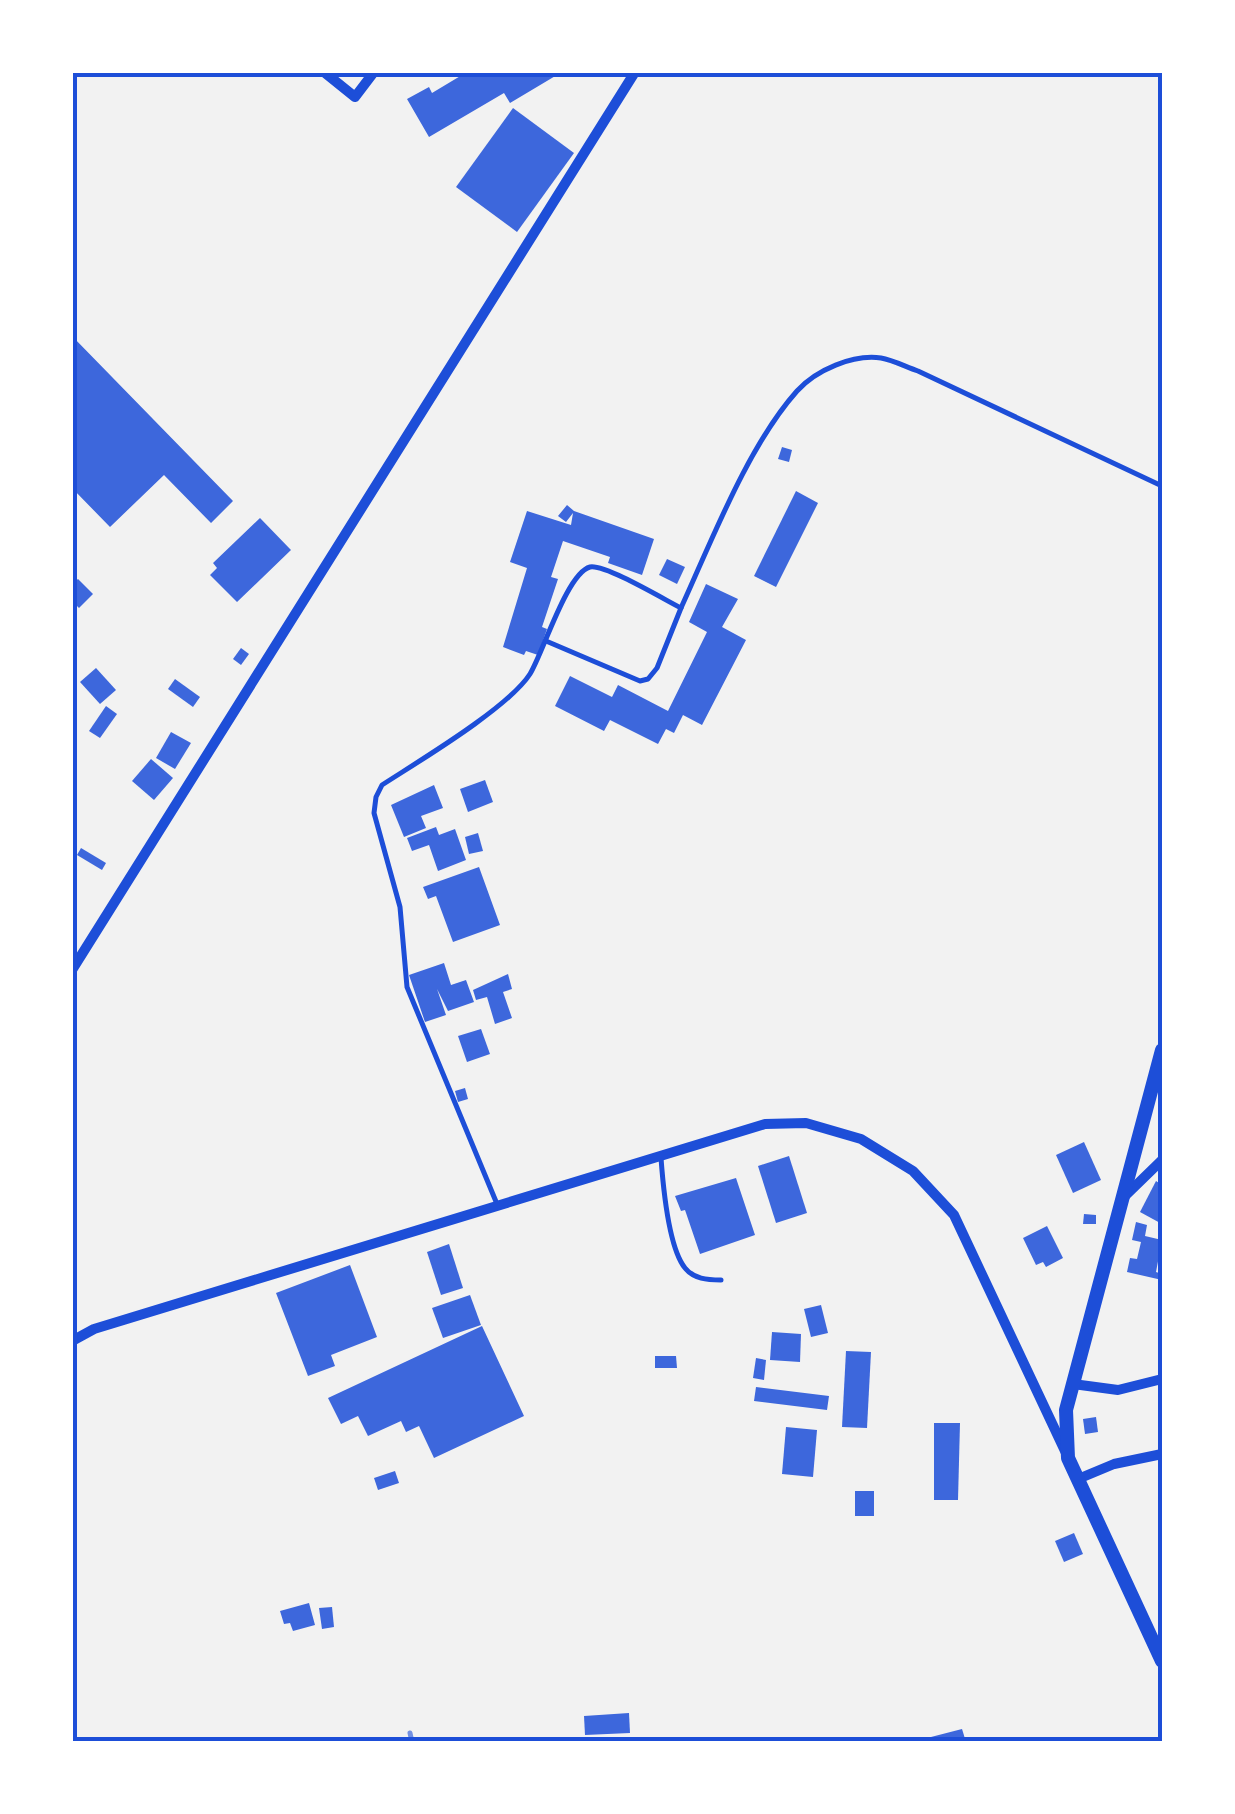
<svg xmlns="http://www.w3.org/2000/svg" width="1235" height="1814" viewBox="0 0 1235 1814" font-family="Quicksand,sans-serif">
<rect width="100%" height="100%" fill="#f2f2f2"/>
<g fill="#3d67dc">
<path d="M467,72H562L510,103L504,93L429,137L407,99L429,87L432,93Z"/>
<path d="M513,108L574,153L517,232L456,187Z"/>
<path d="M72,336L233,501L211,523L164,475L110,527L72,488Z"/>
<path d="M782,447L792,450L789,462L778,459Z"/>
<path d="M796,491L818,503L776,587L754,576Z"/>
<path d="M567,505L574,511L654,539L642,575L608,563L610,557L563,541L551,577L558,579L542,627L547,629L538,655L526,651L524,655L503,647L527,568L510,562L527,511L571,525L573,513L566,522L558,516Z"/>
<path d="M260,518L291,550L237,602L210,575L217,568L213,563Z"/>
<path d="M667,559L685,567L677,584L659,575Z"/>
<path d="M78,579L93,594L79,608L72,601V584Z"/>
<path d="M706,584L738,599L722,627L746,640L702,725L683,715L674,733L666,729L658,744L610,720L604,731L555,706L570,676L612,697L618,685L668,711L707,632L689,622Z"/>
<path d="M241,648L249,654L241,665L233,659Z"/>
<path d="M96,668L116,690L100,704L80,682Z"/>
<path d="M175,679L200,697L193,707L168,689Z"/>
<path d="M106,706L117,714L100,738L89,731Z"/>
<path d="M171,732L191,743L175,769L156,758Z"/>
<path d="M151,759L173,778L154,800L132,781Z"/>
<path d="M485,780L493,802L468,812L460,789Z"/>
<path d="M434,785L443,808L421,816L426,828L404,837L391,805Z"/>
<path d="M436,827L439,835L455,829L466,860L438,871L429,845L412,851L407,838Z"/>
<path d="M478,833L483,851L469,854L465,837Z"/>
<path d="M81,848L106,863L102,870L77,855Z"/>
<path d="M479,867L500,925L453,942L436,896L428,899L423,887Z"/>
<path d="M444,963L451,985L466,980L474,1002L448,1011L437,989L446,1015L425,1022L409,975Z"/>
<path d="M508,974L512,989L503,992L512,1018L495,1024L487,997L476,1000L473,990Z"/>
<path d="M481,1029L490,1054L467,1062L458,1036Z"/>
<path d="M465,1088L468,1099L458,1102L455,1091Z"/>
<path d="M1084,1142L1101,1180L1073,1193L1056,1155Z"/>
<path d="M789,1156L807,1213L776,1223L758,1166Z"/>
<path d="M736,1178L755,1235L700,1254L685,1210L681,1211L675,1196Z"/>
<path d="M1156,1181L1162,1185V1224L1140,1212Z"/>
<path d="M1084,1214L1096,1215V1224H1083Z"/>
<path d="M1136,1222L1147,1225L1145,1236L1162,1240L1156,1272L1162,1274V1280L1127,1272L1130,1258L1137,1259L1141,1242L1132,1240Z"/>
<path d="M1047,1226L1063,1258L1046,1267L1043,1262L1036,1265L1023,1238Z"/>
<path d="M449,1244L463,1288L441,1295L427,1252Z"/>
<path d="M350,1265L377,1337L331,1355L335,1366L308,1376L276,1293Z"/>
<path d="M470,1295L481,1325L443,1338L432,1308Z"/>
<path d="M821,1305L828,1333L811,1337L804,1309Z"/>
<path d="M482,1326L524,1416L434,1458L419,1426L406,1432L401,1421L368,1436L358,1416L341,1424L328,1398Z"/>
<path d="M772,1332L801,1334L800,1362L770,1360Z"/>
<path d="M846,1351L871,1352L867,1428L842,1427Z"/>
<path d="M655,1356H676L677,1368H655Z"/>
<path d="M756,1358L766,1360L764,1380L753,1378Z"/>
<path d="M756,1387L829,1396L827,1410L754,1401Z"/>
<path d="M1096,1417L1098,1432L1085,1434L1083,1419Z"/>
<path d="M934,1423H960L958,1500H934Z"/>
<path d="M786,1427L817,1430L813,1477L782,1474Z"/>
<path d="M395,1471L399,1483L378,1490L374,1478Z"/>
<rect x="855" y="1491" width="19" height="25"/>
<path d="M1074,1533L1083,1554L1064,1562L1055,1541Z"/>
<path d="M309,1603L315,1625L293,1631L290,1623L284,1624L280,1611Z"/>
<path d="M332,1607L334,1627L322,1629L319,1608Z"/>
<path d="M629,1713L630,1733L585,1735L584,1716Z"/>
<path d="M962,1729L966,1742H932L931,1737Z"/>
</g>
<g fill="none" stroke-linecap="round" stroke-linejoin="round">
<g stroke="#1d4ed8" stroke-width="5">
<path d="M546,641L640,681L648,679L657,668L681,608"/>
<path d="M661,1158C663,1185 668,1247 685,1268C694,1279 707,1280 721,1280"/>
<path d="M497,1204L407,987L400,907L374,813L376,797L382,785C419,761 508,708 530,674C543,653 567,573 590,567C605,564 665,600 681,608C712,540 748,446 797,391C816,370 853,354 881,358C893,360 906,367 918,371L1162,486"/>
</g>
<g stroke="#1d4ed8" stroke-width="10">
<path d="M324,72L355,97L374,72"/>
<path d="M72,970L635,72"/>
<path d="M1125,1196L1162,1160"/>
<path d="M72,1341L94,1329L765,1124L806,1123L861,1139L913,1171L954,1215L1066,1453"/>
<path d="M1073,1384L1118,1390L1162,1379"/>
<path d="M1078,1479L1114,1464L1162,1454"/>
</g>
<path stroke="#1d4ed8" stroke-width="14" d="M1162,1050L1066,1410L1068,1458L1162,1661"/>
<path stroke="#7290e2" stroke-width="5" d="M410,1733L412,1742"/>
</g>
<rect width="1235" height="1814" fill="none" stroke="#ffffff" stroke-width="150"/>
<rect x="75" y="75" width="1085" height="1664" fill="none" stroke="#1d4ed8" stroke-width="4"/>
</svg>
